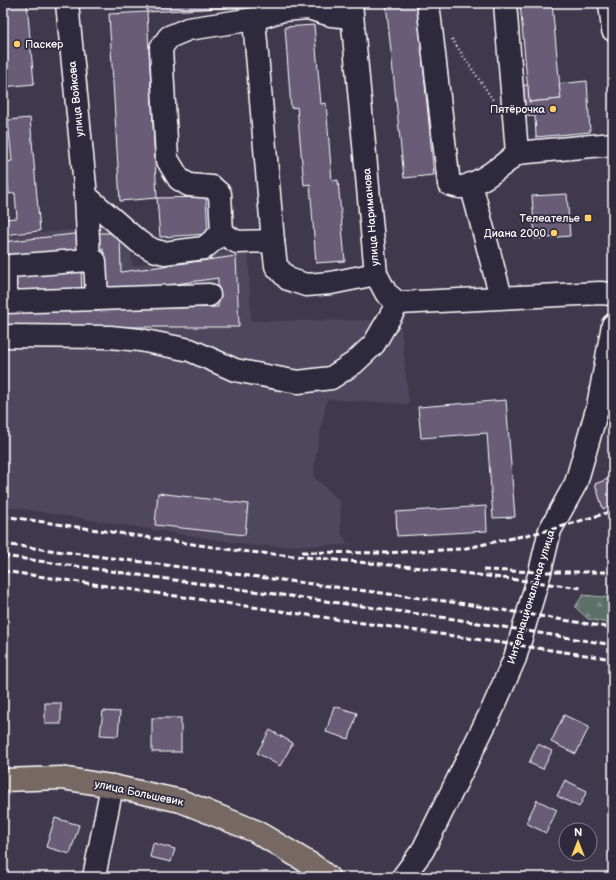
<svg xmlns="http://www.w3.org/2000/svg" width="616" height="880" viewBox="0 0 616 880" font-family="'Balsamiq Sans',sans-serif">
<defs>
<pattern id="forest-firs" width="22" height="20" patternUnits="userSpaceOnUse"><rect width="22" height="20" fill="#5b6f68"/><path d="M5 1l3.5 6h-7zM16 11l3.5 6h-7z" fill="#74857f"/></pattern>
</defs>
<rect width="100%" height="100%" fill="#40394e"/>
<filter id="ink" filterUnits="userSpaceOnUse"><feTurbulence type="fractalNoise" baseFrequency=".025" numOctaves="2"/><feDisplacementMap in="SourceGraphic" scale="8" xChannelSelector="R" yChannelSelector="G"/><feConvolveMatrix kernelMatrix="1 2 1 2 8 2 1 2 1" color-interpolation-filters="sRGB"/></filter>
<g filter="url(#ink)">
<path fill="#50475d" d="M100,227H129L132,266L248,249L251,321L400,320L409,404L327,399L315,459L314,477L340,501L341,533L348,545L257,546L3,506V237Z"/>
<path fill="url(#forest-firs)" stroke="#adb7b4" d="M583,595L613,598V624L588,619L575,607Z"/>
<g fill="#685b77" stroke="#fff">
<path d="M3,3H27L34,84L3,87Z"/>
<path d="M146,3H241V7L147,12Z"/>
<path d="M386,3H417L434,175L404,178Z"/>
<path d="M520,3H552L561,99L529,102Z"/>
<path d="M147,12L157,198L120,201L109,14Z"/>
<path d="M314,25L321,104L326,103L332,181L338,180L345,261L316,263L310,184L304,185L297,107L291,108L285,27Z"/>
<path d="M587,81L590,132L536,137L535,116L519,117L516,86L528,85L529,102L561,99L559,84Z"/>
<path d="M30,118L40,231L3,235V219L17,218L15,193L9,194L6,162L12,161L8,120Z"/>
<path d="M567,194L570,236L535,239L532,196Z"/>
<path d="M206,197L208,234L160,237L157,198Z"/>
<path d="M83,233V253L3,260V242Z"/>
<path d="M93,233H120L121,272L236,256L239,327H3V309L47,311L218,307V278L104,294L103,249H93Z"/>
<path d="M81,270L82,294L15,296V272Z"/>
<path d="M506,400L515,517L493,518L487,433L421,438L418,407Z"/>
<path d="M613,477V505L603,509L595,484Z"/>
<path d="M158,493L248,504L245,535L155,525Z"/>
<path d="M486,506L487,531L397,536L396,512Z"/>
<rect x="45" y="703" width="16" height="21"/>
<path d="M334,706L357,713L349,739L326,732Z"/>
<path d="M103,711L120,712L118,736L100,735Z"/>
<path d="M564,715L589,727L576,754L551,742Z"/>
<rect x="152" y="718" width="29" height="34"/>
<path d="M270,730L293,743L280,766L257,753Z"/>
<path d="M538,744L552,751L543,769L529,763Z"/>
<path d="M565,780L587,791L579,807L557,796Z"/>
<path d="M537,800L557,810L546,833L526,823Z"/>
<path d="M55,818L79,825L70,854L46,847Z"/>
<path d="M153,843L175,849L171,862L150,857Z"/>
</g>
<g fill="none" stroke-linecap="round" stroke-linejoin="round">
<g stroke="#fff" stroke-width="25">
<g id="minor">
<path d="M67,3L86,196L89,260L95,261L97,299L5,302V271L10,266L89,260"/>
<path d="M351,3L376,274L386,293L398,303L600,293L613,294"/>
<path d="M428,3L449,184C452,185 457,187 461,187C477,186 505,164 517,153"/>
<path d="M505,3L517,153L613,144"/>
<path d="M610,3L613,30"/>
<path d="M352,17L331,15L308,8L283,10L254,19L273,241L276,266L288,279L306,285L331,283L376,274"/>
<path d="M471,184L501,297"/>
<path d="M86,196L139,242L153,250L164,253L204,248L222,233L220,194L212,187L189,185L179,179L167,159L161,48L169,37L188,29L254,19"/>
<path d="M222,233L237,242L273,241"/>
<path d="M97,299L209,295"/>
<path d="M3,336L110,337L140,340L190,350L235,370L298,382L331,378L354,363L374,344L398,303"/>
<path d="M94,877L112,786"/>
<path d="M403,877L423,850L493,708L515,658L540,572L550,530L576,483L598,406L613,325"/>
</g>
</g>
<g stroke="#fff" stroke-width="25">
<path id="major" d="M3,780L61,778L112,786L181,801L255,831L314,866L328,877"/>
</g>
<path stroke="#fff" stroke-width="2.5" stroke-dasharray="1 3" stroke-linecap="butt" d="M452,39L493,100"/>
<use href="#minor" stroke="#2f2a3d" stroke-width="22"/>
<use href="#major" stroke="#776864" stroke-width="22"/>
<g stroke="#fff" stroke-width="3" stroke-dasharray="6 3" stroke-linecap="butt">
<path d="M3,516L240,551L423,568L582,588"/>
<path d="M3,544L459,603L613,628"/>
<path d="M302,552L382,553L462,549L550,530L613,511"/>
<path d="M3,556L454,619L613,645"/>
<path d="M483,570L540,572H613"/>
<path d="M3,571L613,659"/>
</g>
</g>
</g>
<g fill="#ffd166" stroke="#2f2a3d" stroke-width="1.5">
<circle cx="17" cy="44" r="4"/>
<circle cx="553" cy="109" r="4"/>
<rect x="584" y="214" width="8" height="8" rx="2"/>
<circle cx="554" cy="233" r="4"/>
</g>
<g text-anchor="middle" dominant-baseline="central" stroke-width="3.5" stroke-linejoin="round" paint-order="stroke">
<g font-size="11" fill="#fff" stroke="#2f2a3d" text-anchor="end">
<text x="25" y="44" text-anchor="start">Паскер</text>
<text x="545" y="109">Пятёрочка</text>
<text x="580" y="218">Телеателье</text>
<text x="546" y="233">Диана 2000</text>
</g>
<g font-size="11" fill="#fff" stroke="#2f2a3d">
<text transform="translate(76 99) rotate(-96)">улица Войкова</text>
<text transform="translate(371 217) rotate(-95)">улица Нариманова</text>
<text transform="translate(531 597) rotate(-73)">Интернациональная улица</text>
<text transform="translate(139 793) rotate(12)">улица Большевик</text>
</g>
</g>
<rect width="616" height="880" fill="none" stroke="#2f2a3d" stroke-width="16"/>
<rect x="8" y="8" width="600" height="864" fill="none" stroke="#fff" stroke-width="1.5" filter="url(#ink)"/>
<g transform="translate(578 842)"><circle r="19" fill="#2f2a3d" stroke="#827f8b"/>
<path d="M0-3L7 15L0 10L-7 15Z" fill="#ffd166"/>
<text y="-6" font-size="11" font-weight="bold" text-anchor="middle" fill="#ffffff">N</text>
</g>
</svg>
